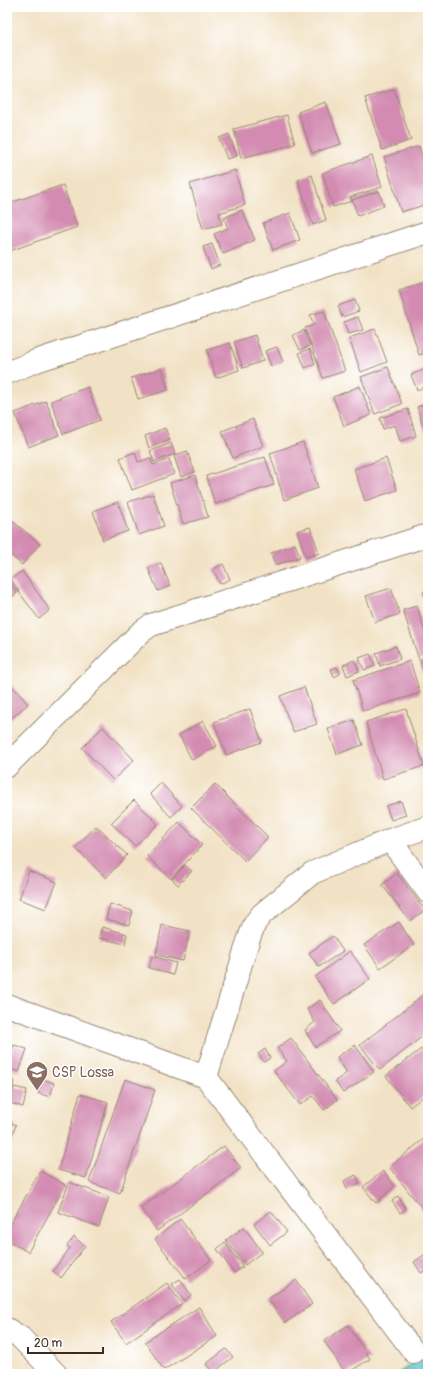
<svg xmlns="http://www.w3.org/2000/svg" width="435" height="1381" viewBox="0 0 435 1381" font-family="Pangolin,sans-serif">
<rect width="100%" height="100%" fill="#fff"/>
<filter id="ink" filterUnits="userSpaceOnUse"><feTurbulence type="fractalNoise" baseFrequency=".025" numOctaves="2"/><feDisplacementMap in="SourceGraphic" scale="8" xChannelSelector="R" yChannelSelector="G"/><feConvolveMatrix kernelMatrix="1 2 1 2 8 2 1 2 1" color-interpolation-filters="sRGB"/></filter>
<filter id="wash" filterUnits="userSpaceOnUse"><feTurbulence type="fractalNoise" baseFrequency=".012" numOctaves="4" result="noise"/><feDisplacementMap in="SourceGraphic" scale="16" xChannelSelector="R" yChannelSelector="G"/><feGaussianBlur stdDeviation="0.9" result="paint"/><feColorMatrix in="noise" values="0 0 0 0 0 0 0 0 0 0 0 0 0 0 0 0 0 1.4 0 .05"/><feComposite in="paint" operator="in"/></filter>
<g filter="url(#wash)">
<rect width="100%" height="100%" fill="#f2e2c5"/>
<path fill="#49b6c3" stroke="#427070" d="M428,1351V1374H397Z"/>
<g id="blocks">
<g fill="#d38bb1">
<path d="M394,89L411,140L382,150L365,98Z"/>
<path d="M326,102L341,144L312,153L298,112Z"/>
<path d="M287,115L295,144L241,158L234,129Z"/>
<path d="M229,134L237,156L227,159L219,138Z"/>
<path d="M419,146L428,177V204L401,212L384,157Z"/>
<path d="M372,156L382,187L350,197L352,201L333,207L322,173Z"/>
<path d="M235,170L245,205L219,213L222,224L203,229L190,184Z"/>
<path d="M312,175L326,220L313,225L298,180Z"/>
<path d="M63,185L77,227L7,252V204Z"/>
<path d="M379,191L384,206L358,216L352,200Z"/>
<path d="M242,210L255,240L223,254L214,234L228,228L224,218Z"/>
<path d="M290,213L300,240L273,250L263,223Z"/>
<path d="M212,244L220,265L211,269L203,247Z"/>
<path d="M424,282L428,293V352L419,355L399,290Z"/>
<path d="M355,300L359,311L342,317L338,306Z"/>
<path d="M324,311L345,371L323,378L305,328L314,325L310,315Z"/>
<path d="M358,317L363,330L348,334L344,322Z"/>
<path d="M375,329L387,362L361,372L349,338Z"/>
<path d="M304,330L310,346L300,350L293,335Z"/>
<path d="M255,335L263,361L243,368L234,342Z"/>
<path d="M230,343L239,370L216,378L207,350Z"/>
<path d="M277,347L283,362L271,366L265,351Z"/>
<path d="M310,349L315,364L305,368L299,353Z"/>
<path d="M388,367L402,404L375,414L361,377Z"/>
<path d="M162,368L168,390L138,399L131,378Z"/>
<path d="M428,368V385L417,390L411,375Z"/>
<path d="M360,386L371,415L344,426L333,397Z"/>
<path d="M88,387L100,420L63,434L51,401Z"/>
<path d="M46,401L59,435L28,447L15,413Z"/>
<path d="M428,403V434L426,435L417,407Z"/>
<path d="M408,409L416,436L400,441L395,425L383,429L380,418Z"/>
<path d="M253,419L263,446L233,458L222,431Z"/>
<path d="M165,428L170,440L149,448L145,436Z"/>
<path d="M303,442L318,488L284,500L270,453Z"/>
<path d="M171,443L175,454L154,462L150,451Z"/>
<path d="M187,451L195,472L181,477L174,456Z"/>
<path d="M135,452L138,462L150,458L153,465L169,459L174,474L132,490L120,458Z"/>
<path d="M265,457L274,485L215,504L206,476Z"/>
<path d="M386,458L397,490L365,501L354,469Z"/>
<path d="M195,475L208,517L183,524L170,483Z"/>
<path d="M153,494L164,526L139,535L128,502Z"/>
<path d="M118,502L128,531L103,540L93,511Z"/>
<path d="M9,518L40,544L22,565L7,552V521Z"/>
<path d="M310,527L319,553L306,557L297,531Z"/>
<path d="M295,544L300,557L275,565L271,553Z"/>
<path d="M161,563L170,586L158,591L148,568Z"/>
<path d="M223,564L230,579L220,584L213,569Z"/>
<path d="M22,571L50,610L39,619L10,580Z"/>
<path d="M7,580L17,593L7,601Z"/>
<path d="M391,588L400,614L375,622L366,596Z"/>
<path d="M428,590V607L423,592Z"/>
<path d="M417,606L428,642V657L419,660L403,610Z"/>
<path d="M396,646L400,659L380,666L376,653Z"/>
<path d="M370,654L375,666L364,670L359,658Z"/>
<path d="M428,659V687L420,662Z"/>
<path d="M354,660L359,671L347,676L343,665Z"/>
<path d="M410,661L420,693L363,711L353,680Z"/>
<path d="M337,667L340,674L334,677L331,669Z"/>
<path d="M7,680L28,704L7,722Z"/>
<path d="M304,687L317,724L293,732L280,696Z"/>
<path d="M250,709L262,742L226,755L214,722Z"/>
<path d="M406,709L424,766L383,779L366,722Z"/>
<path d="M354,720L363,745L337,754L328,729Z"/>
<path d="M203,721L217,746L192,760L179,735Z"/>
<path d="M103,727L134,760L113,780L82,748Z"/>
<path d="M161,783L182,806L171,817L150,794Z"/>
<path d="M215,784L268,837L245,861L191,808Z"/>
<path d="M134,800L158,824L135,846L111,823Z"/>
<path d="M401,801L406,815L391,820L386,806Z"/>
<path d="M179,822L202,845L171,879L147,856Z"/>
<path d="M96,826L127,855L106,878L75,848Z"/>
<path d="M185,865L192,871L178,885L172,879Z"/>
<path d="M29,871L57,882L46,909L19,899Z"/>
<path d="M397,873L425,910L410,921L382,885Z"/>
<path d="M110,904L133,911L129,925L106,919Z"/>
<path d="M399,922L414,945L380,968L364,945Z"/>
<path d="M162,925L190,931L183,961L156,955Z"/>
<path d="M102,927L127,934L125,944L99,938Z"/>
<path d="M333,936L343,951L319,967L309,953Z"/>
<path d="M350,951L370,979L334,1004L315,977Z"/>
<path d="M152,956L176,963L173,975L149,968Z"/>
<path d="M428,991V1032L380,1070L360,1045Z"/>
<path d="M320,1000L340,1031L315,1047L305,1030L315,1022L307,1009Z"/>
<path d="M291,1038L337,1100L324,1110L313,1096L300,1105L274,1071L287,1061L277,1048Z"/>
<path d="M14,1045L27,1049L19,1072L7,1067V1063Z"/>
<path d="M355,1045L374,1072L343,1093L335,1081L347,1073L337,1057Z"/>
<path d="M265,1049L270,1058L264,1062L258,1054Z"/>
<path d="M421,1049L428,1059V1093L410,1107L386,1076Z"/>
<path d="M7,1079L14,1081L10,1098L7,1097Z"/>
<path d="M43,1079L54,1083L50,1097L38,1093Z"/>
<path d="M125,1079L155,1090L120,1193L89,1182Z"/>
<path d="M14,1087L27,1090L23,1107L10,1103Z"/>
<path d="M80,1094L108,1102L86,1178L58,1170Z"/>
<path d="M7,1121L16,1125L7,1149Z"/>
<path d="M425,1138L428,1141V1216L389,1167Z"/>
<path d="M224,1146L241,1168L157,1231L141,1208Z"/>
<path d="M40,1171L65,1185L28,1252L7,1240V1230Z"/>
<path d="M383,1171L395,1186L376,1203L363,1187Z"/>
<path d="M356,1175L360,1184L347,1189L344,1181Z"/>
<path d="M69,1182L109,1197L99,1227L58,1212Z"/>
<path d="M398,1196L406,1209L400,1213L392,1201Z"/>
<path d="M271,1211L287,1232L270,1245L254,1224Z"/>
<path d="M180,1219L211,1260L186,1279L155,1239Z"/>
<path d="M244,1227L262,1252L245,1265L226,1240Z"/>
<path d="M74,1237L85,1246L61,1278L53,1271L70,1248L67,1246Z"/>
<path d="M225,1242L243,1267L234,1273L217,1249Z"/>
<path d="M428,1252V1269L421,1273L414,1262Z"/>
<path d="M180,1279L191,1295L184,1301L172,1284Z"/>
<path d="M296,1280L312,1304L285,1323L268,1299Z"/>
<path d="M167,1283L182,1304L126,1343L111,1322Z"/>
<path d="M199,1307L217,1336L164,1370L145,1342Z"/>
<path d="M348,1325L370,1359L346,1374L324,1341Z"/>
<path d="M226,1349L233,1357L213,1373L206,1364Z"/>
</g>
</g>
</g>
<g filter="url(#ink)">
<use href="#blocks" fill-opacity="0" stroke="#968672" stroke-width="1"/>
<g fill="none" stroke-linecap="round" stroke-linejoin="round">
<g stroke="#968672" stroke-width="24">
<g id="minor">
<path d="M7,373L36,361L428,232"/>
<path d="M7,766L141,632L151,625L428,535"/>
<path d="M390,840L428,892"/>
<path d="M7,1005L206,1077L414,1352"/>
<path d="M206,1077L249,938L255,923L262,914L312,873L390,840L428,827"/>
<path d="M7,1329L20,1337L56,1374"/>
</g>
</g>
<use href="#minor" stroke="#fff" stroke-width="22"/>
</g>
</g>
<defs>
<g id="school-pin" transform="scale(1.15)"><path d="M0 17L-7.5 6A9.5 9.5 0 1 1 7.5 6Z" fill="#8d6e63" stroke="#fff"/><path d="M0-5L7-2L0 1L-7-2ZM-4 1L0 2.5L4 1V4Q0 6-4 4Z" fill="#fff"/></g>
</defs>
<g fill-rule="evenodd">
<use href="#school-pin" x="37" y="1072"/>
</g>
<g text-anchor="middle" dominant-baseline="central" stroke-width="3" stroke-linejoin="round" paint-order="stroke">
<g font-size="14" fill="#785e54" stroke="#fff" text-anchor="start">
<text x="52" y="1072">CSP Lossa</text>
</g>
</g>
<rect width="435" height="1381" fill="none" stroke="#fff" stroke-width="24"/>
<path d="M28 1347v6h75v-6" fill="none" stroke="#3b2a1e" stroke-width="2"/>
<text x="34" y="1347" font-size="12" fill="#3b2a1e" stroke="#ffffff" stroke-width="3" paint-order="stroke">20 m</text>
</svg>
